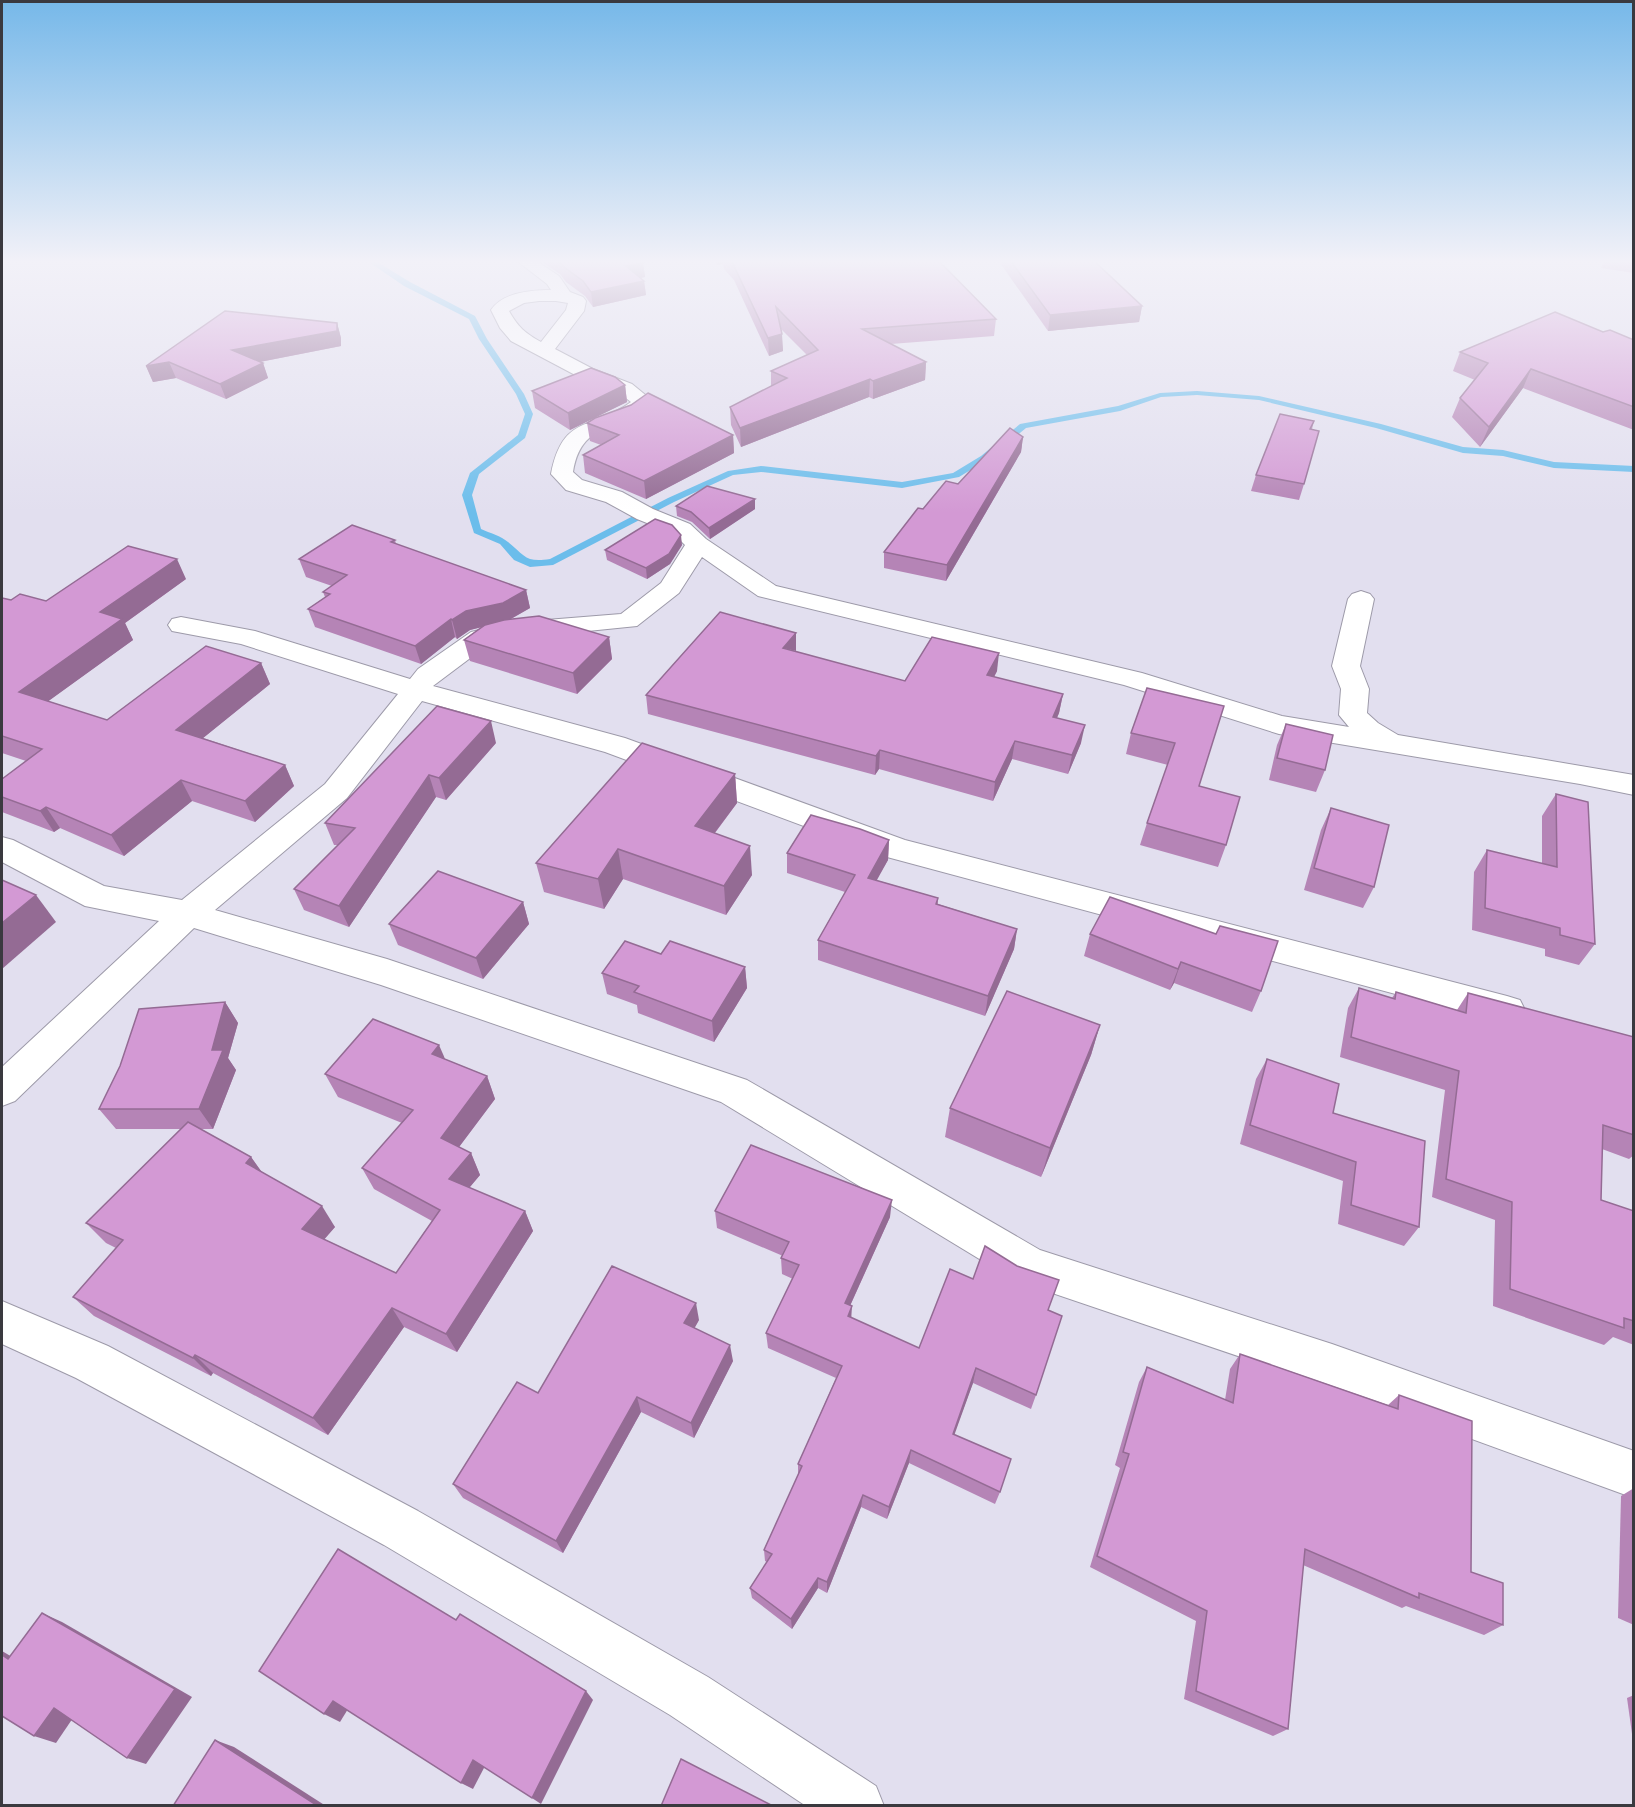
<svg xmlns="http://www.w3.org/2000/svg" width="1635" height="1807" viewBox="0 0 1635 1807" font-family="'Golos Text',sans-serif">
<rect width="100%" height="100%" fill="#e2dfef"/>
<g fill="none" stroke-linecap="round" stroke-linejoin="round">
<path fill="#6bbdeb" fill-rule="evenodd" d="M366,260H374L410,282L475,316L487,339L524,394L533,414L525,438L479,474L472,495L481,529C490,533 501,536 508,542C525,556 526,563 550,559L668,498L728,471L761,466L902,482L953,473L981,456L1020,424L1118,406L1160,393L1197,391L1259,396L1381,424L1463,447L1503,450L1554,462L1634,466V472L1554,468L1503,456L1463,453L1376,428L1259,400L1197,395L1161,397L1120,411L1026,428L987,460L959,477L902,488L761,472L733,475L674,502L553,565L530,567L514,560L500,544L474,533L462,495L470,473L518,435L525,414L516,394L479,339L469,319L404,286Z"/>
<g stroke="#9d9aa9" stroke-width="2">
<g id="street">
<path d="M516,260H535L559,276L570,292L583,297L586,301L584,311L555,349L593,369L632,384L654,402C628,440 583,412 573,472L582,480L622,492L653,509L690,524L706,539L776,586L1142,673L1282,716L1349,727L1339,715L1341,689L1332,666L1348,599L1352,594L1361,591L1370,594L1374,599L1360,666L1369,689L1367,713L1378,723L1398,735L1634,775V795L1580,784L1279,734L1124,685L758,596L702,557L679,593L637,626L509,639L489,644L433,686L625,738L905,840L1507,996L1520,1000L1525,1010L1520,1020L1507,1024L887,857L605,752L422,701L347,798L215,910L387,959L747,1080L1040,1250L1332,1344L1634,1451V1498L1332,1388L1014,1280L721,1102L381,985L194,928L15,1101L2,1106V1067L159,921L85,906L2,862V837L13,840L104,886L182,900L325,784L398,694L241,644L172,631L168,625L172,619L181,617L255,631L410,679L418,669L471,632L509,623L621,614L661,583L685,545L674,534L637,519L606,502L566,490L551,474C563,413 592,431 631,402L618,392L579,377L511,341L500,328L491,310C503,292 531,290 551,290L547,284ZM539,301H556L568,303L566,310L541,342C525,333 518,327 509,311L524,303Z"/>
<path d="M2,1301L108,1346L418,1511L708,1677L876,1786L884,1806H806L670,1715L384,1545L76,1378L2,1344Z"/>
</g>
</g>
<use href="#street" fill="#fff" fill-rule="evenodd"/>
</g>
<g fill="#b584b6">
<path d="M539,260H639L643,263L645,277L641,278L644,281L646,295L593,307L585,296L566,282L560,274Z"/>
<path d="M716,260H938L996,319L994,336L891,344L926,362L925,380L873,399L869,397L741,447L731,425L730,407L771,386V371L807,355L781,329L783,351L769,356L734,280L724,269L723,264L717,265Z"/>
<path d="M998,260H1093L1142,306L1139,322L1048,331Z"/>
<path d="M1604,260H1634V273L1601,268Z"/>
<path d="M337,323L341,338V346L260,362L263,363L268,378L226,399L176,378L153,382L146,366Z"/>
<path d="M1603,332L1634,340V430L1523,388L1480,447L1452,417L1460,398L1475,380L1453,371L1460,352Z"/>
<path d="M625,385L627,402L596,417L733,435L734,453L646,499L585,473L583,455L601,445L590,441L587,423L594,418L570,430L535,408L532,391Z"/>
<path d="M1314,421L1312,429L1304,484L1299,500L1251,491L1256,475Z"/>
<path d="M1023,437L1021,452L946,581L884,568V552L923,509Z"/>
<path d="M676,506L755,509L710,539L692,522L677,516Z"/>
<path d="M395,540L396,544L526,590L530,608L511,619L609,637L612,659L577,694L470,661L464,640L481,627L470,630L457,639L455,637L421,664L315,627L308,609L325,597L323,592L332,586L306,577L299,559Z"/>
<path d="M682,545L670,564L647,579L607,560L605,550Z"/>
<path d="M186,579L125,623L133,640L48,701L107,720L261,663L270,684L203,738L285,765L294,786L255,822L192,801L124,856L60,828L54,832L2,812V779L26,761L2,753V598L11,600L46,601Z"/>
<path d="M796,652L905,681L997,671L994,677L1063,694L1059,713L1057,718L1081,743L1068,774L1012,759L993,801L879,769L875,775L648,714L646,695Z"/>
<path d="M1147,688L1199,786L1226,845L1218,867L1140,845L1147,823L1168,765L1126,754L1131,733Z"/>
<path d="M1286,724L1325,770L1316,792L1269,780L1277,745Z"/>
<path d="M496,743L446,800L436,797L349,927L304,910L294,889L338,845H334L325,823Z"/>
<path d="M735,774L737,803L715,833L752,875L726,915L623,879L604,909L544,892L536,863Z"/>
<path d="M1556,794L1595,944L1579,965L1545,956V949L1472,930L1474,872L1487,850L1542,864V816Z"/>
<path d="M1331,808L1374,887L1363,908L1304,890L1321,830Z"/>
<path d="M889,840L888,860L876,880L938,898V904L1017,929L1014,949L985,1016L818,960V940L845,892L787,873V853Z"/>
<path d="M523,902L529,924L483,979L398,945L389,924Z"/>
<path d="M1090,934H1216L1261,991L1252,1012L1174,983L1170,990L1084,956Z"/>
<path d="M661,954L745,967L747,988L714,1042L638,1013L637,1005L607,994L602,973Z"/>
<path d="M1359,988L1392,998L1396,992L1457,1010L1468,993L1634,1037V1155L1629,1159L1602,1149L1601,1200L1634,1211V1345L1613,1337L1604,1345L1493,1306L1495,1220L1432,1197L1445,1090L1340,1057L1348,1008Z"/>
<path d="M225,1002L238,1023L228,1058L236,1070L213,1129H199L251,1157L261,1171L335,1227L324,1239L396,1273L432,1221L374,1189L362,1168L402,1123L338,1097L325,1074L445,1059L487,1076L495,1099L459,1147L471,1153L480,1175L469,1188L525,1211L533,1231L457,1352L404,1327L328,1435L213,1373L211,1376L94,1316L73,1297L116,1248L106,1243L86,1223L181,1129H116L99,1109Z"/>
<path d="M1100,1025L1091,1055L1041,1177L945,1137L950,1108Z"/>
<path d="M1267,1059L1333,1113L1419,1227L1404,1246L1338,1224L1343,1181L1240,1144L1256,1079Z"/>
<path d="M715,1211L890,1217L850,1306L851,1318L919,1348L1048,1310L1036,1395L1031,1409L973,1383L954,1434L1000,1492L995,1504L909,1463L887,1519L861,1507L827,1593L818,1588L792,1629L752,1598L750,1588L767,1562L765,1561L764,1550L798,1475V1464L836,1378L768,1348L766,1333L793,1279L782,1274L781,1258L783,1256L717,1228Z"/>
<path d="M699,1320L694,1328L733,1361L694,1438L641,1412L563,1553L463,1498L453,1484L538,1393Z"/>
<path d="M1240,1354L1388,1405L1399,1395L1471,1572L1503,1625L1484,1635L1406,1606L1402,1608L1303,1565L1288,1729L1273,1736L1184,1699L1196,1621L1090,1567L1120,1468L1115,1465L1139,1382L1147,1367L1225,1400L1230,1369Z"/>
<path d="M1634,1488V1625L1618,1618L1621,1496Z"/>
<path d="M1634,1695V1748L1627,1698Z"/>
</g>
<g fill="#946b94">
<path d="M716,260H723V264L717,265Z"/>
<path d="M643,263L645,277L628,280L626,266Z"/>
<path d="M644,281L646,295L593,307L591,292Z"/>
<path d="M1142,306L1139,322L1048,331L1050,315Z"/>
<path d="M337,323L341,338V346L238,366L232,350Z"/>
<path d="M782,334L783,351L769,356L768,338Z"/>
<path d="M169,362L176,378L153,382L146,366Z"/>
<path d="M926,362L925,380L873,399V381Z"/>
<path d="M263,363L268,378L226,399L220,384Z"/>
<path d="M1531,369L1523,388L1480,447L1489,427Z"/>
<path d="M870,379L869,397L741,447L740,428Z"/>
<path d="M625,385L627,402L570,430L568,413Z"/>
<path d="M733,435L734,453L646,499L644,481Z"/>
<path d="M1023,437L1021,452L946,581L947,565Z"/>
<path d="M755,499V509L710,539L709,528Z"/>
<path d="M681,535L682,545L670,564L647,579L646,568Z"/>
<path d="M177,559L186,579L125,623L133,640L32,713L19,692L100,612Z"/>
<path d="M526,590L530,608L507,621L470,630L457,639L452,620L466,611Z"/>
<path d="M451,619L455,637L421,664L415,646Z"/>
<path d="M796,633V651L783,648Z"/>
<path d="M609,637L612,659L577,694L573,673Z"/>
<path d="M999,653L997,671L985,694L987,675Z"/>
<path d="M261,663L270,684L187,751L176,730Z"/>
<path d="M1063,694L1059,713L1049,735L1053,717Z"/>
<path d="M491,721L496,743L446,800L439,778Z"/>
<path d="M1085,725L1081,743L1068,774L1072,755Z"/>
<path d="M1015,741L1012,759L993,801L995,782Z"/>
<path d="M880,750L879,769L875,775L876,756Z"/>
<path d="M285,765L294,786L255,822L245,801Z"/>
<path d="M735,774L737,803L698,855L695,826Z"/>
<path d="M429,775L436,797L349,927L339,906Z"/>
<path d="M181,780L192,801L124,856L111,835Z"/>
<path d="M46,807L60,828L54,832L40,811Z"/>
<path d="M889,840L888,860L867,898L868,878Z"/>
<path d="M750,846L752,875L726,915L724,886Z"/>
<path d="M618,849L623,879L604,909L598,879Z"/>
<path d="M36,895L56,922L2,969V923Z"/>
<path d="M523,902L529,924L483,979L476,958Z"/>
<path d="M1017,929L1014,949L985,1016L988,996Z"/>
<path d="M1181,962L1174,983L1170,990L1178,969Z"/>
<path d="M745,967L747,988L714,1042L712,1021Z"/>
<path d="M225,1002L238,1023L228,1058L236,1070L213,1129L199,1109L212,1050Z"/>
<path d="M1100,1025L1091,1055L1041,1177L1050,1148Z"/>
<path d="M439,1045L449,1068L432,1054Z"/>
<path d="M487,1076L495,1099L450,1159L441,1138Z"/>
<path d="M471,1153L480,1175L459,1200L449,1179Z"/>
<path d="M251,1157L266,1178L246,1163Z"/>
<path d="M892,1200L890,1217L844,1319L845,1303Z"/>
<path d="M322,1206L335,1227L316,1249L302,1229Z"/>
<path d="M525,1211L533,1231L457,1352L446,1334Z"/>
<path d="M696,1303L699,1320L688,1340L684,1323Z"/>
<path d="M852,1306L851,1322L848,1316Z"/>
<path d="M392,1308L404,1327L328,1435L313,1418Z"/>
<path d="M730,1345L733,1361L694,1438L691,1423Z"/>
<path d="M195,1355L213,1373L211,1376L193,1358Z"/>
<path d="M976,1368L973,1383L950,1447L953,1434Z"/>
<path d="M637,1397L641,1412L563,1553L556,1541Z"/>
<path d="M911,1450L909,1463L887,1519L889,1507Z"/>
<path d="M863,1495L861,1507L827,1593V1582Z"/>
<path d="M818,1578V1588L792,1629L791,1619Z"/>
<path d="M42,1613L62,1622L192,1697L146,1764L127,1758Z"/>
<path d="M2,1651L29,1667L8,1659L2,1655Z"/>
<path d="M586,1691L593,1700L541,1804L532,1798Z"/>
<path d="M333,1701L348,1709L340,1722L324,1714Z"/>
<path d="M54,1708L75,1715L56,1743L34,1736Z"/>
<path d="M215,1740L234,1747L326,1806H318Z"/>
<path d="M473,1760L485,1766L473,1789L461,1783Z"/>
</g>
<g fill="#d399d4" stroke="#946b94" stroke-width="1.5">
<path d="M559,260H639L643,263L626,266L644,281L591,292L583,281L564,267Z"/>
<path d="M730,260H938L996,319L862,329L926,362L873,381L870,379L740,428L730,407L787,378L771,371L818,350L776,307L782,334L768,338L733,264Z"/>
<path d="M1010,260H1093L1142,306L1050,315Z"/>
<path d="M225,311L337,323V331L232,350L263,363L220,384L169,362L146,366Z"/>
<path d="M1555,312L1603,332L1610,330L1634,340V407L1531,369L1489,427L1460,398L1488,363L1460,352Z"/>
<path d="M591,368L615,377L625,385L568,413L532,391Z"/>
<path d="M648,393L733,435L644,481L583,455L619,435L587,423L595,418L631,405Z"/>
<path d="M1280,414L1314,421L1310,429L1319,431L1304,484L1256,475Z"/>
<path d="M1010,428L1023,437L947,565L884,552L918,508L923,509L946,481L958,484Z"/>
<path d="M707,486L755,499L709,528L691,512L676,506Z"/>
<path d="M655,519L672,525L681,535L669,554L646,568L605,550Z"/>
<path d="M352,525L395,540L391,542L526,590L503,603L466,611L452,620L451,619L415,646L308,609L330,594L323,592L347,575L299,559Z"/>
<path d="M128,546L177,559L100,612L122,619L19,692L107,720L206,646L261,663L176,730L285,765L245,801L181,780L111,835L46,807L40,811L2,797V779L42,749L2,736V598L11,600L20,594L46,601Z"/>
<path d="M720,612L796,633L783,648L905,681L932,637L999,653L987,675L1063,694L1053,717L1085,725L1072,755L1015,741L995,782L880,750L876,756L646,695Z"/>
<path d="M539,616L609,637L573,673L464,640L485,625L504,620Z"/>
<path d="M1147,688L1224,706L1199,786L1240,797L1226,845L1147,823L1175,743L1131,733Z"/>
<path d="M437,706L491,721L439,778L429,775L339,906L294,889L355,828L325,823Z"/>
<path d="M1286,724L1333,735L1325,770L1277,758Z"/>
<path d="M642,743L735,774L695,826L750,846L724,886L618,849L598,879L536,863Z"/>
<path d="M1556,794L1588,802L1595,944L1560,935V928L1485,908L1487,850L1557,867Z"/>
<path d="M1331,808L1389,825L1374,887L1314,868Z"/>
<path d="M811,815L860,829L889,840L868,878L938,898L936,904L1017,929L988,996L818,940L855,875L787,853Z"/>
<path d="M438,871L523,902L476,958L389,924Z"/>
<path d="M2,880L36,895L2,923Z"/>
<path d="M1110,897L1216,934L1220,926L1278,941L1261,991L1181,962L1178,969L1090,934Z"/>
<path d="M625,941L661,954L670,941L745,967L712,1021L634,992L639,986L602,973Z"/>
<path d="M1359,988L1395,999L1396,992L1466,1013L1468,993L1634,1037V1135L1603,1125L1601,1200L1634,1211V1321L1624,1318V1328L1510,1289L1512,1202L1446,1179L1459,1071L1351,1037Z"/>
<path d="M1007,991L1100,1025L1050,1148L950,1108Z"/>
<path d="M225,1002L212,1050H223L199,1109H99L120,1066L139,1009Z"/>
<path d="M373,1019L439,1045L432,1054L487,1076L441,1138L471,1153L449,1179L525,1211L446,1334L392,1308L313,1418L195,1355L193,1358L73,1297L123,1240L86,1223L188,1122L251,1157L246,1163L322,1206L302,1229L396,1273L440,1210L362,1168L413,1110L325,1074Z"/>
<path d="M1267,1059L1339,1084L1333,1113L1425,1141L1419,1227L1351,1205L1356,1162L1250,1125Z"/>
<path d="M751,1145L892,1200L845,1303L852,1306L848,1316L919,1348L950,1269L973,1279L985,1246L1017,1266L1059,1280L1048,1310L1062,1316L1036,1395L976,1368L953,1434L1011,1459L1000,1492L911,1450L889,1507L863,1495L827,1582L818,1578L791,1619L750,1588L772,1554L764,1550L802,1466L798,1464L842,1366L766,1333L799,1265L781,1258L789,1242L715,1211Z"/>
<path d="M612,1266L696,1303L684,1323L730,1345L691,1423L637,1397L556,1541L453,1484L517,1382L538,1393Z"/>
<path d="M1240,1354L1398,1409L1399,1395L1472,1421L1471,1572L1503,1583V1625L1419,1593V1598L1305,1549L1288,1729L1196,1691L1207,1611L1097,1556L1129,1454L1123,1452L1147,1367L1233,1403Z"/>
<path d="M338,1549L456,1620L460,1614L586,1691L532,1798L473,1760L461,1783L333,1701L324,1714L259,1671Z"/>
<path d="M42,1613L175,1689L127,1758L54,1708L34,1736L2,1716V1655L8,1659Z"/>
<path d="M215,1740L318,1806H173Z"/>
<path d="M681,1759L773,1806H661Z"/>
</g>
<linearGradient id="sky" x2="0" y2="1"><stop stop-color="#76b8e9"/><stop offset="0.51" stop-color="#f2f1f8"/><stop offset="1" stop-color="#f2f1f8" stop-opacity="0"/></linearGradient>
<rect width="1635" height="513" fill="url(#sky)"/>
<rect width="1635" height="1807" fill="none" stroke="#3a393f" stroke-width="6"/>
</svg>
